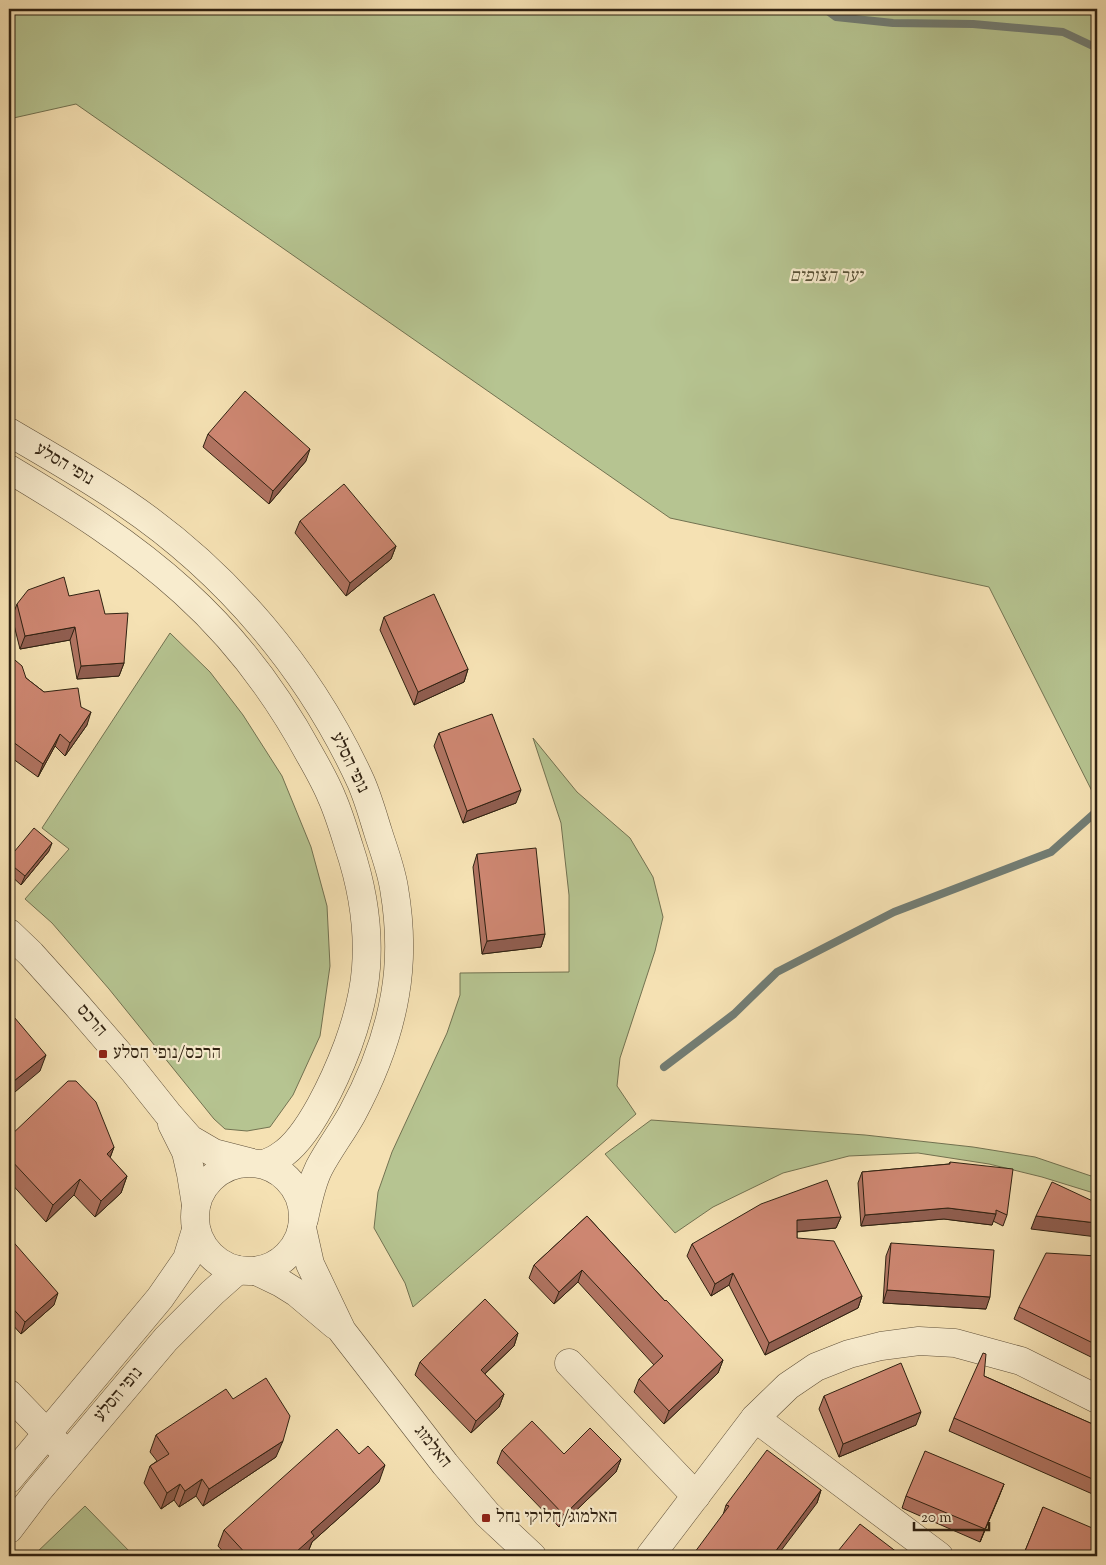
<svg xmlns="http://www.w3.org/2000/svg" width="1106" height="1565" viewBox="0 0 1106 1565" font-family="'Sorts Mill Goudy','Frank Ruhl Libre',serif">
<rect width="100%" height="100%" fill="#f5e1b3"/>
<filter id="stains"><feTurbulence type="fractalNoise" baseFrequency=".004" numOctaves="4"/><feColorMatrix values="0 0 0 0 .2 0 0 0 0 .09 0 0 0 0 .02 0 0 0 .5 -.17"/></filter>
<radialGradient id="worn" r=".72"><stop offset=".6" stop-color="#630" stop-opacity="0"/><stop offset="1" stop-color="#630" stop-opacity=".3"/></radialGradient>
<g fill="#b6c491" stroke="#727251">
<path d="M9,9H1097V801L989,587L670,518L76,104L9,119Z"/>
<path d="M170,633L210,672L243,715L282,776L311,847L327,906L330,966L320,1036L293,1095L270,1127L247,1131L225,1129L214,1119L109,989L52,923L25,899L69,849L42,828Z"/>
<path d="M533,738L577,792L630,838L653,877L663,917L655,951L620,1058L617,1086L636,1114L413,1307L405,1283L374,1228L378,1192L392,1152L447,1033L460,995V973L569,972V895L561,823Z"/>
<path d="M651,1120L865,1135L973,1147L1035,1157L1097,1178V1194L1042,1177L989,1164L918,1153L849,1156L783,1173L713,1207L675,1233L605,1154Z"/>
<path d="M85,1506L134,1556H33Z"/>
</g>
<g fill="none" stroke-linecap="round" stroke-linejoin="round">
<g stroke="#727d74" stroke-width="8">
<path d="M825,9L836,17L893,23L973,24L1063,32L1097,48"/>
<path d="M664,1067L734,1014L777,972L894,912L1051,852L1097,811"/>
</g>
<g stroke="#60513a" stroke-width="29">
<g id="minor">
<path d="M9,432C48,455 87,477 125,503C227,572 310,670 361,782C368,798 373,816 378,832C384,851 391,869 394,888C400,923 401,961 395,995C388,1036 372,1077 352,1114C342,1132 329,1149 319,1168C311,1184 308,1201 304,1219"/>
<path d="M9,469C71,506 130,543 184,592C236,639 277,694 310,755C318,769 326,783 332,798C339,814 344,831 349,847C362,886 369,928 366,968C364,995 357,1020 348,1045C336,1077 309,1138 280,1156C275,1160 269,1162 264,1164"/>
<path d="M9,933L31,954L76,1004L133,1070L168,1114L190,1139L214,1153L249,1162"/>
<path d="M172,1124L186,1152L191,1174L196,1205"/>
<circle cx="249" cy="1217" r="54"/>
<path d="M302,1228L310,1264L342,1331L445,1464L487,1514L532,1556"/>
<path d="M256,1271L281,1283L297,1293L335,1325"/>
<path d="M569,1363L696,1496"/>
<path d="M9,1394L60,1447"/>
<path d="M755,1418L939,1556"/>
<path d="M9,1479L160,1298L187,1259L196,1230"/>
<path d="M9,1529L37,1492L166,1339L212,1293L238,1270"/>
<path d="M650,1556L755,1418L788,1386L816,1367L849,1354L881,1346L919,1341L955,1343L1021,1361L1097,1399"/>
</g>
</g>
<use href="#minor" stroke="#f8ecce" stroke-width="28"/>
</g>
<g fill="#b17462" stroke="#2f2111">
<path d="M208,434L306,461L269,504L203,447Z"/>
<path d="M300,521L396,546L391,559L346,596L295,533Z"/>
<path d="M69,596L105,614L124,663L119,676L77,679L70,640L20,649L12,617L17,604Z"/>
<path d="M384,617L468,669L464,682L414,705L380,630Z"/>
<path d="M9,655L26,678L44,692L81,707L87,725L65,756L55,746L38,777L9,756Z"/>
<path d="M439,733L516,803L463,823L434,746Z"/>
<path d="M49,851L21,885L9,874V858Z"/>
<path d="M477,854L545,934L541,947L482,954L473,867Z"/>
<path d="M9,1137L114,1147L110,1158L127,1176L121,1193L95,1217L74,1195L46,1222L9,1181Z"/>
<path d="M950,1162L1007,1215L1003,1226L993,1221L992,1225L944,1219L861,1226L858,1183L862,1172L949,1164Z"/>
<path d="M587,1216L665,1301L723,1360L718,1373L664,1424L634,1392L639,1379L654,1365L578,1282L554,1304L529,1278L534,1265Z"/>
<path d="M841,1217L836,1228L797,1232V1238L862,1296L858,1308L765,1355L729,1285L711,1296L687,1256L692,1244Z"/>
<path d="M9,1237L54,1305L21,1334L9,1321Z"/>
<path d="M891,1243L986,1309L883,1303L886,1256Z"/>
<path d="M1097,1256V1360L1014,1319L1019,1307Z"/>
<path d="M518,1333L514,1346L485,1374L504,1394L499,1407L471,1433L415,1375L420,1362Z"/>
<path d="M984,1376L1097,1426V1496L949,1431L954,1418Z"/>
<path d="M824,1396L916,1425L839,1457L819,1409Z"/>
<path d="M233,1399L276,1457L203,1506L196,1496L179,1507L174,1500L161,1509L144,1483L150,1466L157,1461L150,1452L156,1435Z"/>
<path d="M502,1450L564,1454L621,1459L616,1472L559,1527L497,1463Z"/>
<path d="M379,1482L312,1542L308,1552L303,1556H227L218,1546L224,1530Z"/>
<path d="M1004,1484L980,1542L902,1508L906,1496Z"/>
<path d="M821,1490L817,1503L723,1515L726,1505Z"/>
<path d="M1043,1507L1097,1556H1023Z"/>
</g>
<g fill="#905e50" stroke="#2f2111">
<path d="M310,449L306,461L269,504L273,491Z"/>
<path d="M396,546L391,559L346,596L350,583Z"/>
<path d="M75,627L70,640L20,649L25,636Z"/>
<path d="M124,663L119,676L77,679L81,666Z"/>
<path d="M468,669L464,682L414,705L418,692Z"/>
<path d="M91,712L87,725L65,756L70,743Z"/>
<path d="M60,734L55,746L38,777L43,764Z"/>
<path d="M521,790L516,803L463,823L467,811Z"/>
<path d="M52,843L49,851L21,885L25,876Z"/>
<path d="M545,934L541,947L482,954L487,941Z"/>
<path d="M46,1055L40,1071L9,1097V1085Z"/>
<path d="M114,1147L108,1163L107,1154Z"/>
<path d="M127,1176L121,1193L95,1217L101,1201Z"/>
<path d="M80,1179L74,1195L46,1222L53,1205Z"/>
<path d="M948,1208L996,1214L992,1225L944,1219L861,1226L865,1215Z"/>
<path d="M1036,1216L1097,1223V1237L1031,1229Z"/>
<path d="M841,1217L836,1228L793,1232L797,1220Z"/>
<path d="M582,1270L578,1282L554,1304L559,1292Z"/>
<path d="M733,1273L729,1285L711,1296L715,1284Z"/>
<path d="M887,1290L990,1297L986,1309L883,1303Z"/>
<path d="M58,1293L54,1305L21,1334L25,1322Z"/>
<path d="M862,1296L858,1308L765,1355L769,1343Z"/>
<path d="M518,1333L514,1346L476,1382L481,1370Z"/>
<path d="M723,1360L718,1373L664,1424L669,1411Z"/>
<path d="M504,1394L499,1407L471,1433L476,1421Z"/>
<path d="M921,1412L916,1425L839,1457L843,1444Z"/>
<path d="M283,1441L276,1457L203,1506L209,1489Z"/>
<path d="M621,1459L616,1472L559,1527L564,1515Z"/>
<path d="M385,1465L379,1482L312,1542L308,1552L303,1556H294L296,1552L311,1532Z"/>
<path d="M202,1479L196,1496L179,1507L185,1491Z"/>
<path d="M180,1484L174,1500L161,1509L167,1493Z"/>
<path d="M1004,1484L999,1497L980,1542L985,1529Z"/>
<path d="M821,1490L817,1503L777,1556H772Z"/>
</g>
<g fill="#ce8772" stroke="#2f2111">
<path d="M245,391L310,449L273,491L208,434Z"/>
<path d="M344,484L396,546L350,583L300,521Z"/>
<path d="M64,577L69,596L99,590L105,614L128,613L124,663L81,666L75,627L25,636L17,604L28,590Z"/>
<path d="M434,594L468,669L418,692L384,617Z"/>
<path d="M9,655L22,666L26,678L44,692L78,688L81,707L91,712L70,743L60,734L43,764L9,739Z"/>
<path d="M492,714L521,790L467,811L439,733Z"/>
<path d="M34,828L52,843L25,876L9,863V858Z"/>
<path d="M536,848L545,934L487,941L477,854Z"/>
<path d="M9,1011L46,1055L9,1085Z"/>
<path d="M68,1081H76L96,1102L114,1147L107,1154L127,1176L101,1201L80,1179L53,1205L9,1158V1137Z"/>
<path d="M950,1162L1013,1169L1007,1215L996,1210V1214L948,1208L865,1215L862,1172L950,1164Z"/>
<path d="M827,1180L841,1217L797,1220V1238L834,1241L862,1296L769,1343L733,1273L715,1284L692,1244L761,1204Z"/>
<path d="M1052,1182L1097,1203V1223L1036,1216Z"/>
<path d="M587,1216L665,1301L666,1300L723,1360L669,1411L639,1379L663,1356L582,1270L559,1292L534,1265Z"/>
<path d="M9,1237L58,1293L25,1322L9,1304Z"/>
<path d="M891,1243L994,1250L990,1297L887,1290Z"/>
<path d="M1046,1253L1097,1256V1345L1019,1307Z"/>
<path d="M485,1299L518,1333L481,1370L504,1394L476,1421L420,1362Z"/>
<path d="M983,1353L986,1354L984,1376L1097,1426V1481L954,1418Z"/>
<path d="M901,1363L921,1412L843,1444L824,1396Z"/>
<path d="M266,1378L290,1416L283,1441L209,1489L202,1479L185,1491L180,1484L167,1493L150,1466L169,1454L156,1435L226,1389L233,1399Z"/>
<path d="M532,1421L564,1454L590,1428L621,1459L564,1515L502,1450Z"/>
<path d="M337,1429L359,1454L368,1446L385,1465L311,1532L314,1536L296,1552L300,1556H248L224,1530Z"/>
<path d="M767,1450L821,1490L772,1556H692L729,1506L726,1505Z"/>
<path d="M925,1451L1004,1484L985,1529L906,1496Z"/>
<path d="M1043,1507L1097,1530V1556H1037L1025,1551Z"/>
<path d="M860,1524L902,1556H834Z"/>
</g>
<g fill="#8f2418" stroke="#f8ecce" stroke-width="2">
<rect x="98" y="1049" width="10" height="10" rx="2.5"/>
<rect x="481" y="1513" width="10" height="10" rx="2.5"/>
</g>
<g text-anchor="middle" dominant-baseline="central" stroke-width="4.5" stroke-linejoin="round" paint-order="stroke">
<g font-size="18" font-style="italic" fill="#585237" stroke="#f8ecce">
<text x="826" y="277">יער הצופים</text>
</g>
<g font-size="18" fill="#2f2111" stroke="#f8ecce">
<text transform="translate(64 465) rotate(31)">נופי הסלע</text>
<text transform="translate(349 763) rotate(64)">נופי הסלע</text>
<text transform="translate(91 1021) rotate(49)">הרכס</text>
<text transform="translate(119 1395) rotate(-50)">נופי הסלע</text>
<text transform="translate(432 1447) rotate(52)">האלמוג</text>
</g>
<g font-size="18" fill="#2f2111" stroke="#f8ecce" text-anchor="start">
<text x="113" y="1054">הרכס/נופי הסלע</text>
<text x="496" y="1518">האלמוג/חלוקי נחל</text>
</g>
</g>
<rect width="1106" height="1565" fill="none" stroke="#f5e1b3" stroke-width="30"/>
<rect x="10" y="10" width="1086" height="1545" fill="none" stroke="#2f2111" stroke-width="2.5"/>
<rect x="15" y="15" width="1076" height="1535" fill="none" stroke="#2f2111"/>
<path d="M914 1522v8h75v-8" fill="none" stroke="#2f2111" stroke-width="2.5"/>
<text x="921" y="1522" font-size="15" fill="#2f2111" stroke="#f8ecce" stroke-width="4" paint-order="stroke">20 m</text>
<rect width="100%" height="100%" filter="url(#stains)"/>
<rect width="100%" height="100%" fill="url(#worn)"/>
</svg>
